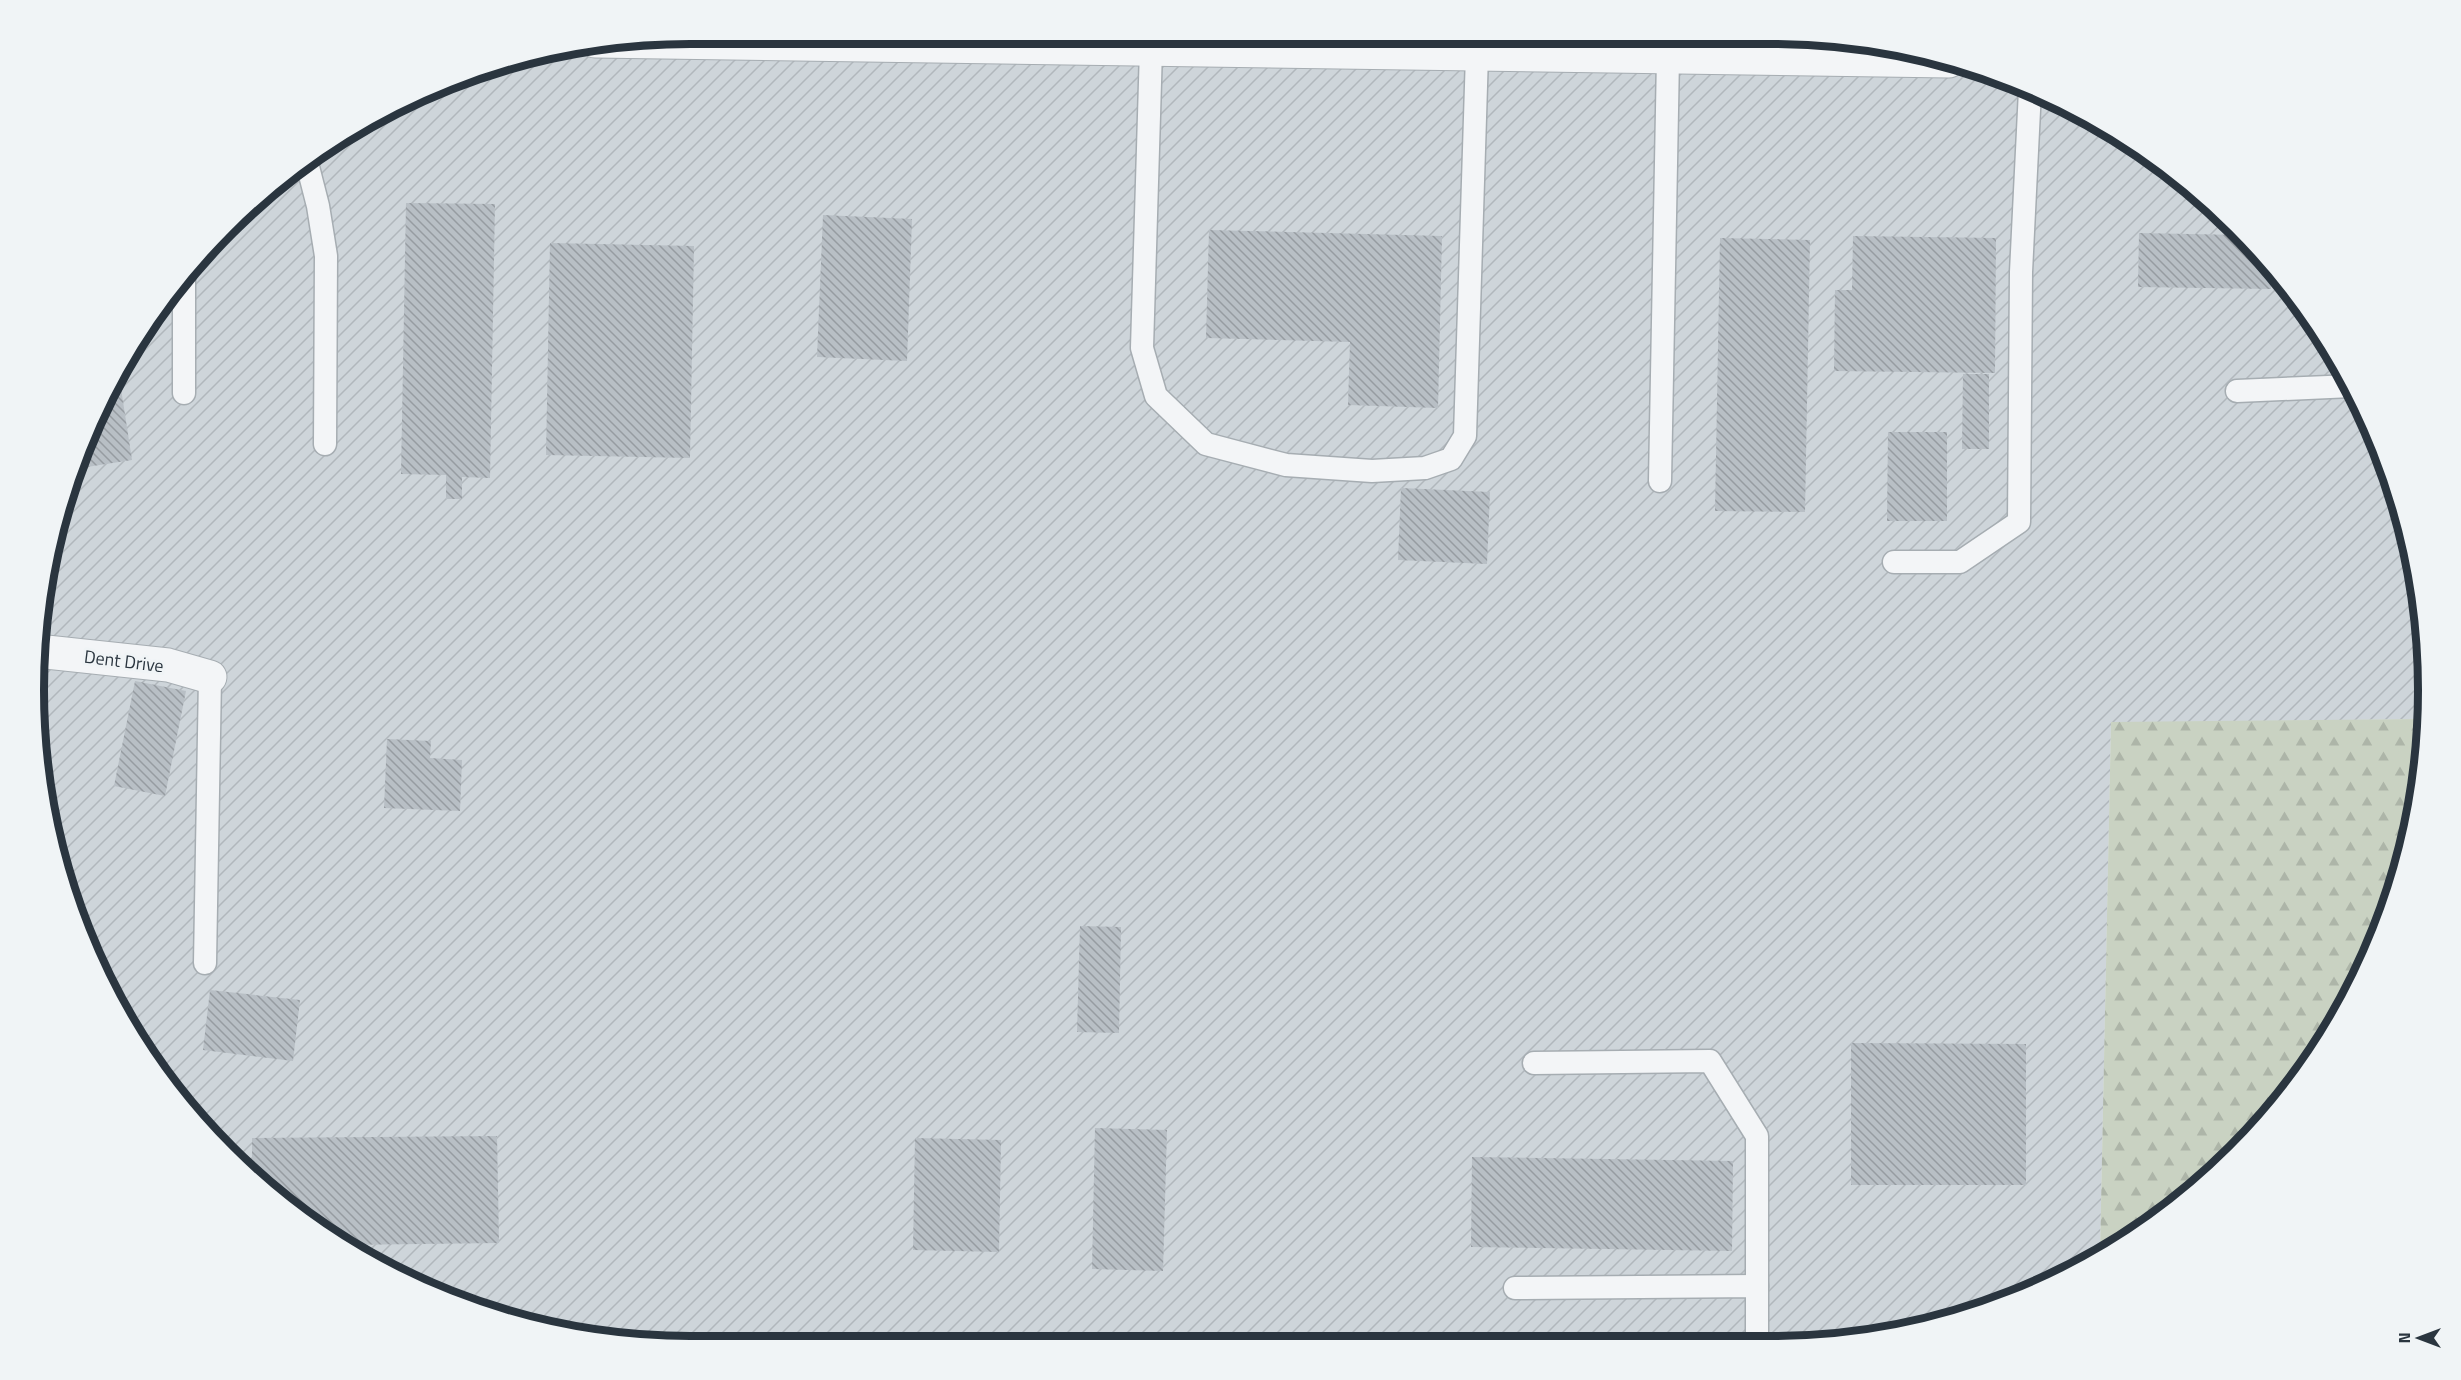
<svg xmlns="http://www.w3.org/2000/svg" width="2461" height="1380" viewBox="0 0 2461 1380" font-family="'Titillium Web',sans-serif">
<defs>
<pattern id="industrial-furrows" width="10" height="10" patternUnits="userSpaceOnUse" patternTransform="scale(1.5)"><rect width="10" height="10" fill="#ced5da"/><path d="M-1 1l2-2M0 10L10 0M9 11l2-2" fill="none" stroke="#b1b7bc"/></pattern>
<pattern id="forest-firs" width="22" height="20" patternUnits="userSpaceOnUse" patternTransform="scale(1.5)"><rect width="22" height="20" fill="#c9d2c2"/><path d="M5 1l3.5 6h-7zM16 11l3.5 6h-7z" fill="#adb5a8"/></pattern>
<pattern id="building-back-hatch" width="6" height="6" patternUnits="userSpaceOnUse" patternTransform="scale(1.5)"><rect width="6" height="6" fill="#b8bfc5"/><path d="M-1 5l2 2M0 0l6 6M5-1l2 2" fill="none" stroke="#969ca1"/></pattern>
</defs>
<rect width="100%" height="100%" fill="#e0e5e8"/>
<path fill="url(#industrial-furrows)" d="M1814,34L1982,68L2100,121L2204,196L2292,290L2360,400L2406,520L2427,647L2424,719L2111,723L2100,1254L1983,1312L1856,1341L647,1346L479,1312L361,1259L257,1184L196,1123L121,1019L83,941L46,819L34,733L39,605L55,520L101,400L144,325L225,226L290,169L399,101L479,68L604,39Z"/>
<path fill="url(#forest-firs)" d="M2424,719L2422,776L2393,901L2340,1019L2236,1154L2136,1236L2100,1254L2111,722Z"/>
<g fill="url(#building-back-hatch)">
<path d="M406,203L495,204L490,478L462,477V499H446V475L401,474Z"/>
<path d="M823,215L912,219L907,361L817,357Z"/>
<path d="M1209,230L1442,236L1438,408L1348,405L1350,342L1206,338Z"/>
<path d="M2139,233L2240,235L2271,268V289L2138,287Z"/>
<path d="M1853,236L1996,238L1995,373L1834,371L1835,290H1852Z"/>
<path d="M1720,238L1810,240L1805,512L1715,511Z"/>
<path d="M550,243L694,246L690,458L546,455Z"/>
<path d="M118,369L132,460L74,469L101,400Z"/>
<path d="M1963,374H1989V449H1962Z"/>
<path d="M1888,432H1947V521H1887Z"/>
<path d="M1401,488L1490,492L1487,564L1398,560Z"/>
<path d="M135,681L186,691L165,796L114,786Z"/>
<path d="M387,739L431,741L430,758L462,760L460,811L384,808Z"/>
<path d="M1080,926L1121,927L1119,1033L1077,1032Z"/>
<path d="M210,990L300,1000L293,1061L203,1050Z"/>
<path d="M1851,1043L2026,1044V1185H1851Z"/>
<path d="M1095,1128L1167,1130L1163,1271L1092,1269Z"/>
<path d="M497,1136L499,1243L342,1245L252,1179V1138Z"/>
<path d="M915,1138L1001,1140L999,1252L913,1250Z"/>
<path d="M1472,1157L1733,1161L1732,1251L1471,1247Z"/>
</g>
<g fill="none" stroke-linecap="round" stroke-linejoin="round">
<g stroke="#a6adb2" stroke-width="25">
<g id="lane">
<path d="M1729,35V58"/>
<path d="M1151,49L1142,348L1156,396L1206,444L1286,465L1372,471L1425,468L1451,459L1465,436L1477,54"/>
<path d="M306,159L318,206L326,256L325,444"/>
<path d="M2237,391L2352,386"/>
<path d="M184,393V276"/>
<path d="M1660,481L1668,57"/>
<path d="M1894,562H1960L2019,522L2021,272L2030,90"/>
<path d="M205,963L210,677"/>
<path d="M1534,1063L1710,1061L1757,1136V1286"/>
<path d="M1515,1288L1757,1286V1342"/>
</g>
</g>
<g stroke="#a6adb2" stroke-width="35">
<g id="street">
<path d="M595,41L1949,61"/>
<path d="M37,651L168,665L210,677"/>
</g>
</g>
<use href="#lane" stroke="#f3f5f7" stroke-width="22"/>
<use href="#street" stroke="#f3f5f7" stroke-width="33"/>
</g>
<g text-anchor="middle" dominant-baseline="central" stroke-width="6" stroke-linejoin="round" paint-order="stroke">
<g font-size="18" fill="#2a353f" stroke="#f0f4f6">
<text transform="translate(124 661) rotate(7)">Dent Drive</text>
</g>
</g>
<path d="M0 0H2461V1380H0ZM690 44H1772A646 646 0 0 1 2418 690V690A646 646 0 0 1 1772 1336H690A646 646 0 0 1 44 690V690A646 646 0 0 1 690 44Z" fill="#f0f4f6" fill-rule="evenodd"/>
<path fill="none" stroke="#2a353f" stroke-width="8" d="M690 44H1772A646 646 0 0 1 2418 690V690A646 646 0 0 1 1772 1336H690A646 646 0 0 1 44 690V690A646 646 0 0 1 690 44Z"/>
<g transform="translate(2419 1338) rotate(270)" stroke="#f0f4f6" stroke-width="4.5" paint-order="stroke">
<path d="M0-4.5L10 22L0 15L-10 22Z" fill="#2a353f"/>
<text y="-9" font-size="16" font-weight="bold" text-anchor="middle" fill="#2a353f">N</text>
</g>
</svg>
